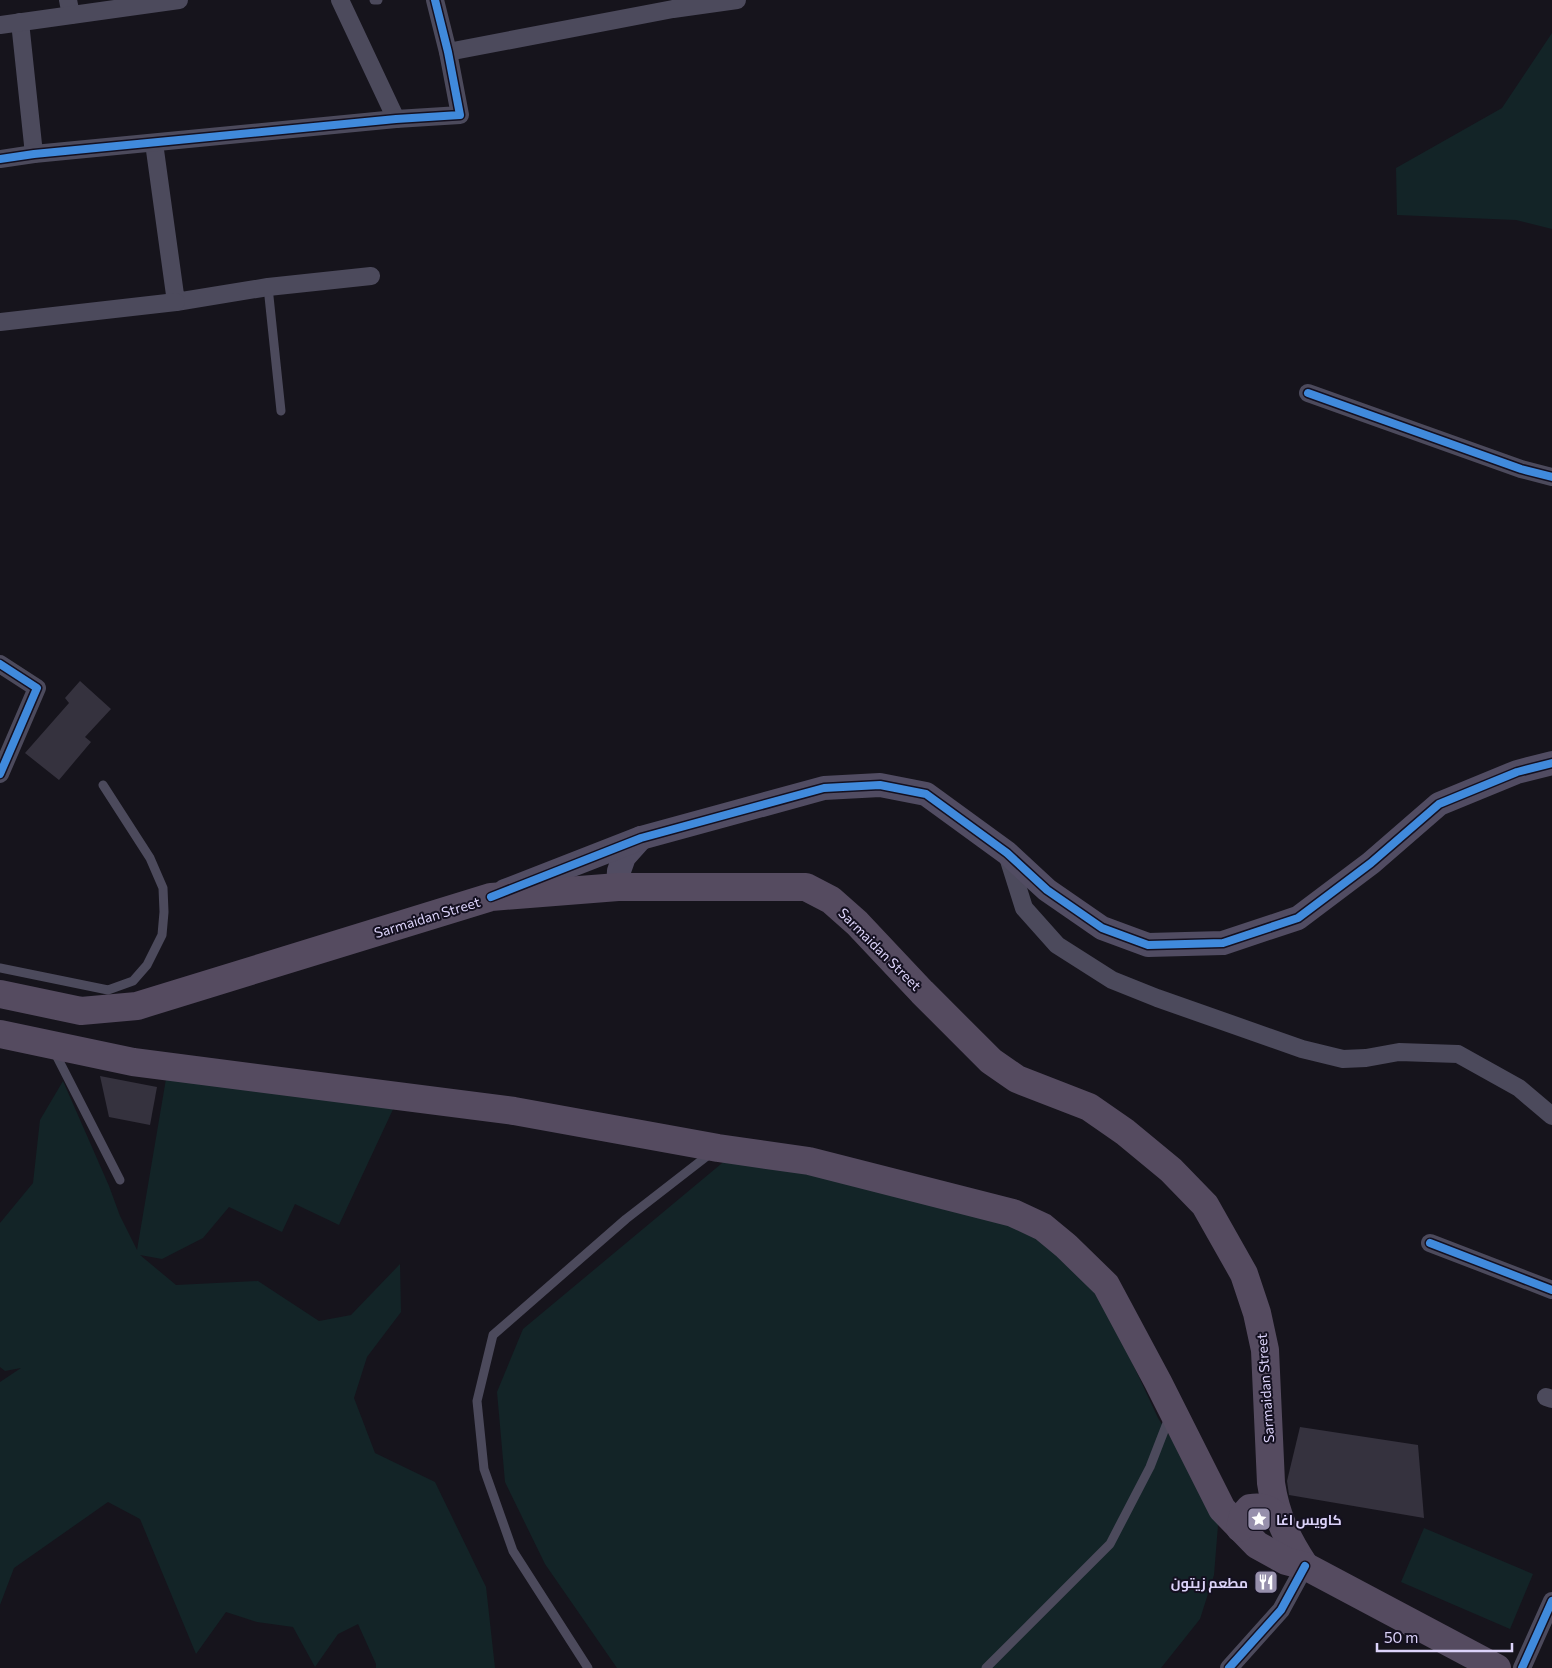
<svg xmlns="http://www.w3.org/2000/svg" width="1552" height="1668" viewBox="0 0 1552 1668" font-family="Commissioner,Cairo,sans-serif">
<rect width="100%" height="100%" fill="#16141c"/>
<g fill="#132427">
<path d="M1552,33V229L1516,220L1397,215L1396,168L1502,108Z"/>
<path d="M168,1067L395,1105L339,1225L295,1204L282,1232L229,1207L203,1238L162,1259L140,1255L176,1285L258,1281L319,1321L351,1315L400,1264L401,1312L367,1357L354,1398L375,1453L435,1482L486,1587L495,1668H376V1664L358,1624L338,1634L315,1667L293,1627L257,1622L226,1612L196,1654L140,1519L108,1502L14,1568L0,1605V1382L21,1368L5,1371L0,1367V1223L33,1183L40,1120L63,1081L109,1186L120,1216L137,1250Z"/>
<path d="M727,1159L886,1184L1043,1230L1095,1283L1158,1418L1219,1513L1214,1575L1200,1619L1161,1668H617L545,1564L505,1482L497,1392L523,1329Z"/>
<path d="M1424,1528L1533,1574L1510,1629L1401,1582Z"/>
</g>
<g fill="#35323e">
<path d="M80,681L111,709L85,737L91,742L59,780L25,753L69,703L65,698Z"/>
<path d="M100,1076L157,1087L150,1125L109,1117Z"/>
<path d="M1300,1427L1418,1445L1424,1518L1289,1495L1287,1481Z"/>
</g>
<g fill="none" stroke-linecap="round" stroke-linejoin="round">
<g stroke="#4c4a5c" stroke-width="9">
<path d="M374,0H378"/>
<path d="M268,287L281,411"/>
<path d="M0,968L108,990L133,981L147,965L162,935L164,912L163,888L150,858L103,785"/>
<path d="M54,1051L120,1180"/>
<path d="M588,1668L513,1551L484,1469L477,1401L493,1335L626,1219L711,1153"/>
<path d="M986,1668L1110,1544L1150,1467L1169,1418"/>
</g>
<g stroke="#4c4a5c" stroke-width="18">
<path d="M68,0L71,15"/>
<path d="M340,0L396,119"/>
<path d="M20,22L34,154"/>
<path d="M0,25L179,0"/>
<path d="M448,52L673,9L737,0"/>
<path d="M154,143L176,302L268,287L371,276"/>
<path d="M0,159L34,154L396,119L460,115L448,52L435,0"/>
<path d="M0,322L176,302"/>
<path d="M1308,393L1521,469L1552,477"/>
<path d="M0,664L37,688L0,774"/>
<path d="M1007,854L1024,908L1057,945L1112,980L1157,998L1302,1049L1343,1059L1366,1058L1399,1052L1458,1054L1519,1088L1552,1116"/>
<path d="M1430,1243L1552,1290"/>
<path d="M1546,1397L1552,1399"/>
<path d="M1229,1668L1281,1610L1305,1566"/>
<path d="M1522,1668L1552,1601"/>
</g>
<g stroke="#514c62" stroke-width="24">
<path d="M618,887L619,871L624,857L641,838"/>
<path d="M505,891L641,838L824,788L880,785L926,794L1007,853L1047,890L1102,928L1148,945L1223,943L1298,918L1371,863L1439,804L1517,772L1552,763"/>
</g>
<g stroke="#554b60" stroke-width="28">
<path d="M0,994L81,1011L137,1006L491,897L618,887H806L831,900L857,923L922,992L991,1061L1017,1079L1089,1107L1125,1132L1171,1170L1205,1205L1244,1274L1257,1313L1265,1350L1271,1483C1276,1516 1287,1539 1305,1566"/>
<path d="M0,1034L133,1062L514,1111L718,1148L809,1161L1013,1213L1043,1227L1066,1246L1106,1285L1158,1382L1222,1509L1257,1545L1286,1561L1305,1566L1497,1668"/>
<path d="M1240,1528L1243,1516L1250,1508C1263,1506 1269,1509 1278,1517"/>
</g>
<g stroke="#141020" stroke-width="11">
<g id="cycleway">
<path d="M0,159L34,154L396,119L460,115L448,52L435,0"/>
<path d="M1308,393L1521,469L1552,477"/>
<path d="M0,664L37,688L0,774"/>
<path d="M491,897L641,838L824,788L880,785L926,794L1007,853L1047,890L1102,928L1148,945L1223,943L1298,918L1371,863L1439,804L1517,772L1552,763"/>
<path d="M1430,1243L1552,1290"/>
<path d="M1229,1668L1281,1610L1305,1566"/>
<path d="M1522,1668L1552,1601"/>
</g>
</g>
<use href="#cycleway" stroke="#408adc" stroke-width="8"/>
</g>
<defs>
<g id="sight-square" transform="scale(1.25)"><rect x="-9" y="-9" width="18" height="18" rx="4" fill="#9790ac" stroke="#141020"/><path d="M0-6L1.8-2.2L6-1.7L2.9 1.2L3.7 5.4L0 3.3L-3.7 5.4L-2.9 1.2L-6-1.7L-1.8-2.2Z" fill="#fff"/></g>
<g id="restaurant-square" transform="scale(1.25)"><rect x="-9" y="-9" width="18" height="18" rx="4" fill="#9790ac" stroke="#141020"/><path d="M-5-6h1v4h1v-4h1v4h1v-4h1v5L-1.5 .5V6h-2V.5L-5-1ZM5-6V6H3V1.5H1.5Q1.5-4 5-6Z" fill="#fff"/></g>
</defs>
<g fill-rule="evenodd">
<use href="#sight-square" x="1259" y="1519"/>
<use href="#restaurant-square" x="1266" y="1582"/>
</g>
<g text-anchor="middle" dominant-baseline="central" stroke-width="4" stroke-linejoin="round" paint-order="stroke">
<g font-size="14" fill="#dcd3fa" stroke="#141020">
<text transform="translate(427 917) rotate(-17)">Sarmaidan Street</text>
<text transform="translate(880 949) rotate(45)">Sarmaidan Street</text>
<text transform="translate(1265 1388) rotate(-94)">Sarmaidan Street</text>
</g>
<g font-size="14" font-weight="bold" fill="#dcd3fa" stroke="#141020" text-anchor="start">
<text x="1276" y="1519">كاويس اغا</text>
<text x="1248" y="1582" text-anchor="end">مطعم زيتون</text>
</g>
</g>
<path d="M1377 1643v8h135v-8" fill="none" stroke="#dcd3fa" stroke-width="2.5"/>
<text x="1384" y="1643" font-size="15" fill="#dcd3fa" stroke="#141020" stroke-width="4" paint-order="stroke">50 m</text>
</svg>
